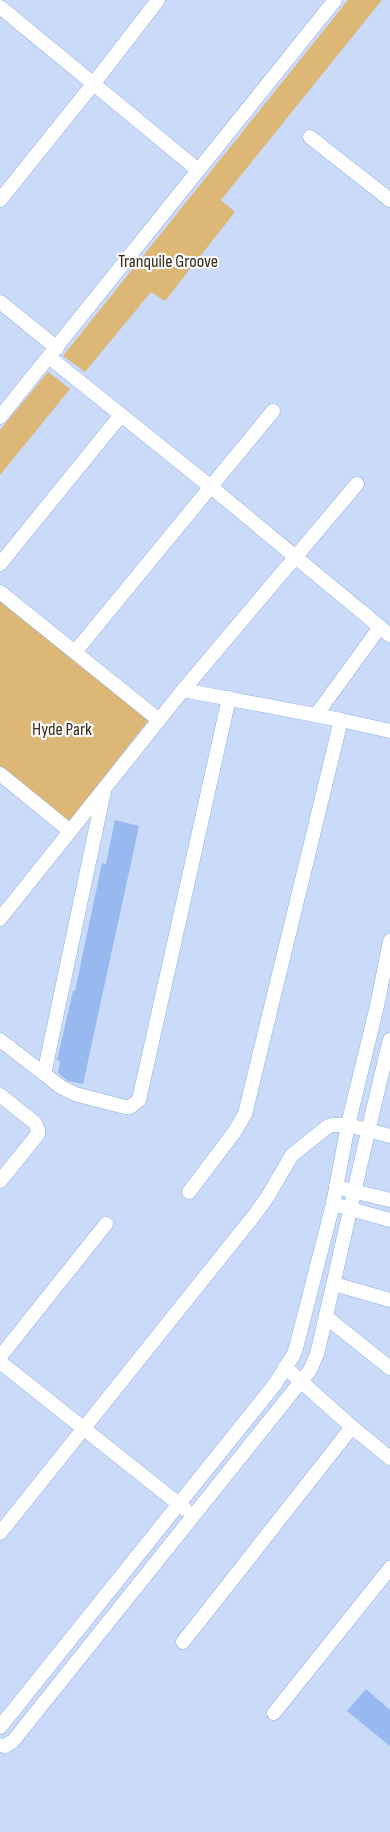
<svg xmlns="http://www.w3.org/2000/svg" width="390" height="1832" viewBox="0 0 390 1832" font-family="'Sofia Sans Condensed',sans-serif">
<rect width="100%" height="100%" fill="#c9dbf9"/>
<g fill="#ddb775">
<path d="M348,0H382L221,200L235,212L165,301L151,292L85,372L63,356Z"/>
<path d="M48,372L70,389L0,475V430Z"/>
<path d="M0,599L150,718L68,823L0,767Z"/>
</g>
<g fill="#97b9f0">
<path d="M115,820L139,826L83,1084L68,1081L58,1073L60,1061L57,1060L73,991H75L102,863L106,864Z"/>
<path d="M366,1689L390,1710V1746L347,1711Z"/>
</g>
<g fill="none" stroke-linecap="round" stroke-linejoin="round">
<g stroke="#93b0df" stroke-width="15">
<g id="street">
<path d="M0,7L198,170"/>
<path d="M310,137L390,200"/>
<path d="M0,200L94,83L158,0"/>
<path d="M0,302L57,348"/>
<path d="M49,357L211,487L390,635"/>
<path d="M0,417L335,0"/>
<path d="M0,564L121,415"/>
<path d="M0,592L159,720"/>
<path d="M75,652L273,411"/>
<path d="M183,690L341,720L390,731"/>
<path d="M316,715L380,627"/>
<path d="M0,774L70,831"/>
<path d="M0,919L183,690L357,484"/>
<path d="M0,1040L61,1087L75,1094L125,1107H130L139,1100L229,698"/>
<path d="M44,1074L104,791"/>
<path d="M0,1095L35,1123L38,1130V1134L0,1181"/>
<path d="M336,1187L390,1200"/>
<path d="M189,1192L235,1131L245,1114L341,720"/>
<path d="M333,1204L390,1220"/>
<path d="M334,1284L390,1300"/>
<path d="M326,1317L390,1368"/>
<path d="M0,1357L106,1224"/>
<path d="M0,1362L185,1509"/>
<path d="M285,1367L352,1427L390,1458"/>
<path d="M0,1533L256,1213L268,1196L292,1155L327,1127L332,1125H348L390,1136"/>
<path d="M183,1642L352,1427"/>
<path d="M274,1713L390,1568"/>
<path d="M0,1727L275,1384L294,1354L297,1344L333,1204L348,1125L377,1006L390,941"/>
<path d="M0,1745L5,1746L13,1741L310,1370L317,1354C342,1249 364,1144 390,1040"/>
</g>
</g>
<use href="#street" stroke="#fff" stroke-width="14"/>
</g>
<g text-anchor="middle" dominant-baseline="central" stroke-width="4.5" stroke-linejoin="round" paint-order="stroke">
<g font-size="18" fill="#382d19" stroke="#fbfbfb">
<text x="168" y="261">Tranquile Groove</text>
<text x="62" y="729">Hyde Park</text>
</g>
</g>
</svg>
